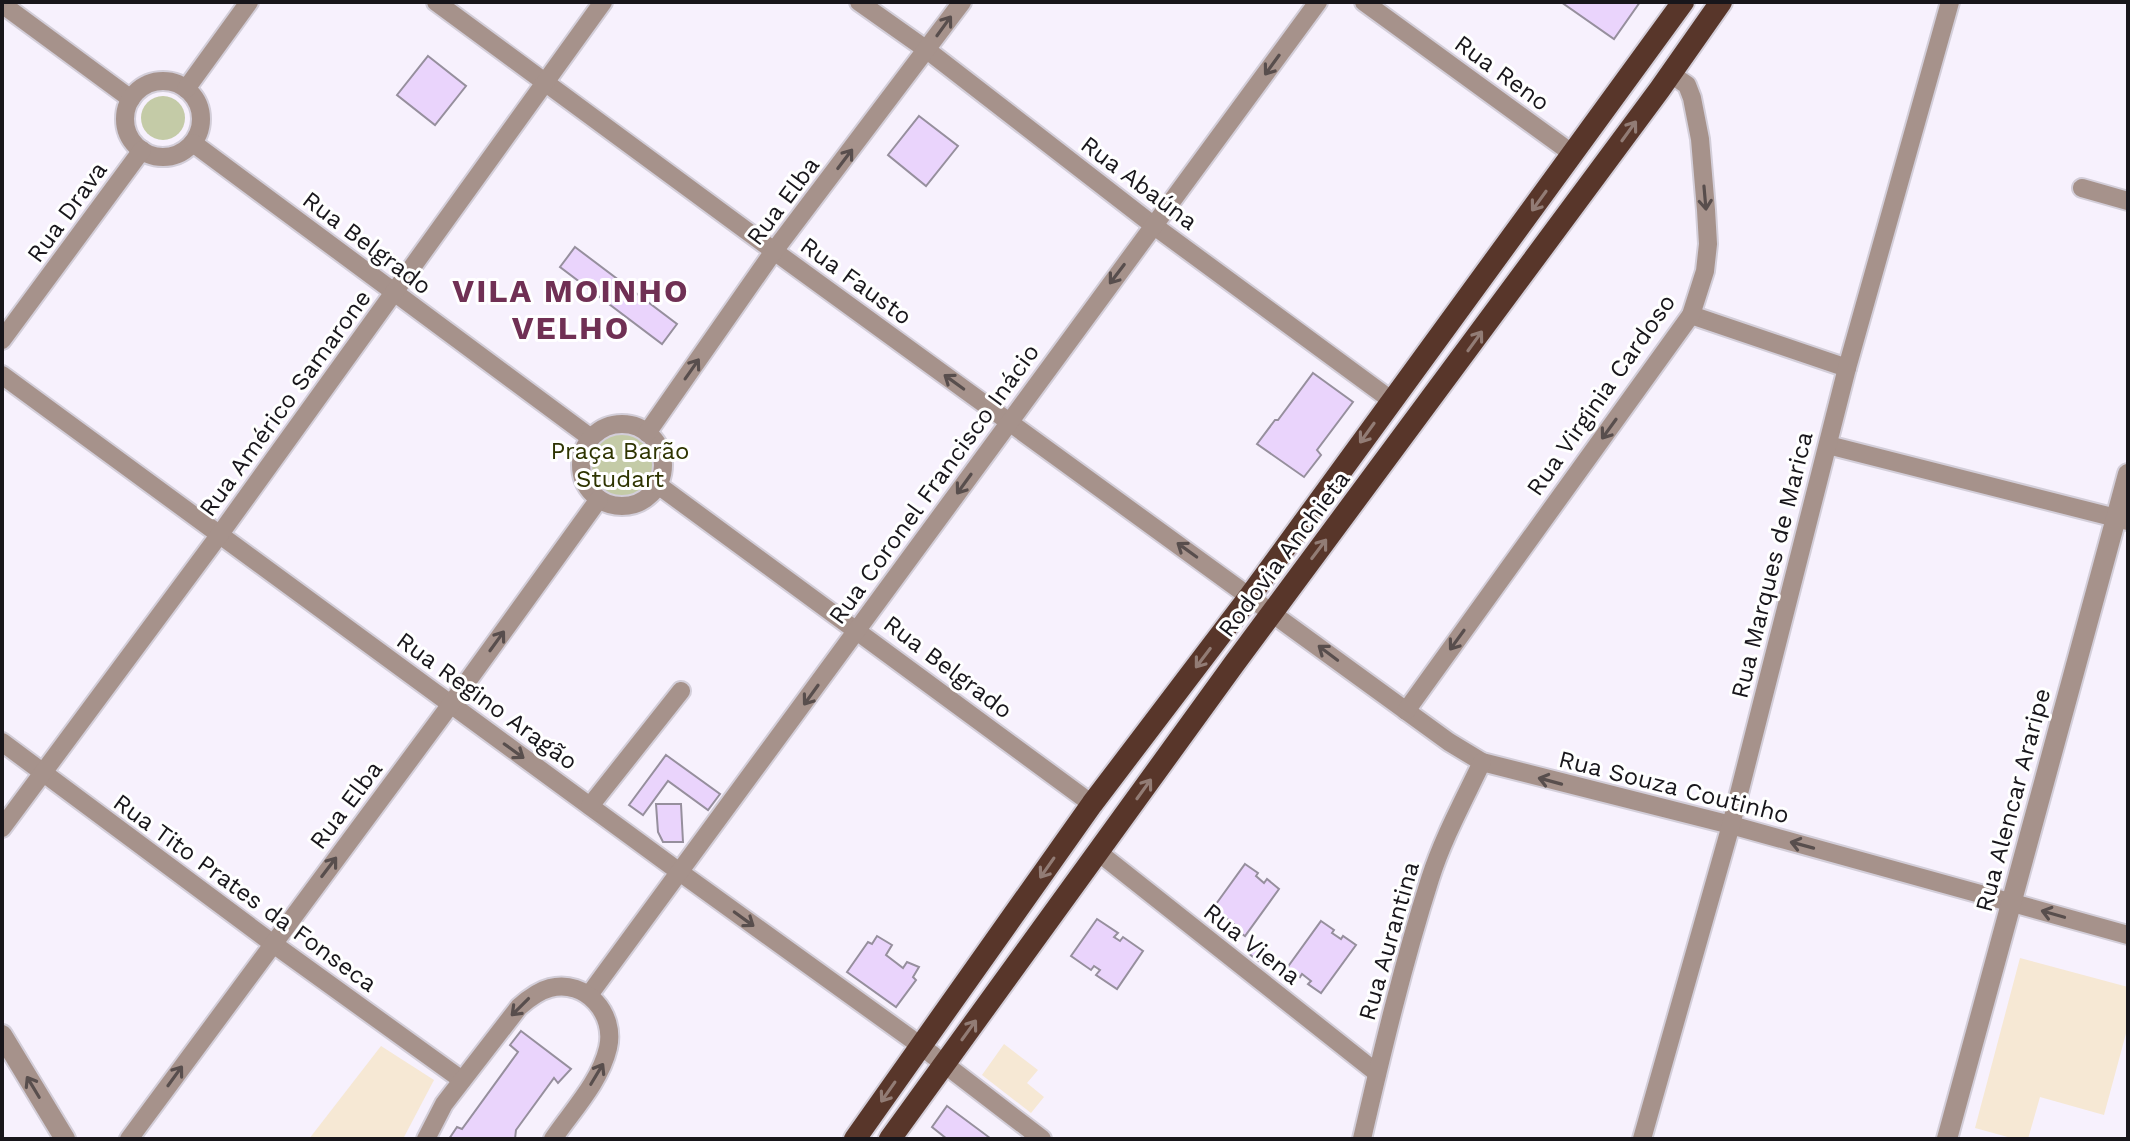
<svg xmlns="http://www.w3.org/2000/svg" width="2130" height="1141" viewBox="0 0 2130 1141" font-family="'Work Sans',sans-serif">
<rect width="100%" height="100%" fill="#f7f1fd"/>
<g fill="#f6e8d4">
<path d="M2020,958L2128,987V1026L2104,1115L2040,1097L2028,1139H2015L1975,1128Z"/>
<path d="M1004,1044L1038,1070L1027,1083L1044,1097L1031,1113L982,1075Z"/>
<path d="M381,1046L434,1080L403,1139H309Z"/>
</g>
<g fill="#c4cba7">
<circle cx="163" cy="118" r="22"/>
<circle cx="621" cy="465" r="34"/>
</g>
<g fill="#ead4fc" stroke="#968f9d" stroke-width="2">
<path d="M1561,2H1640L1614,39Z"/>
<path d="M428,56L466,86L435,125L397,95Z"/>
<path d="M919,116L958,146L926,186L888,155Z"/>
<path d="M575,247L677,324L662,344L560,267Z"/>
<path d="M1313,373L1353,402L1317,450L1321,455L1304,477L1257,444L1275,420H1278Z"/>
<path d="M666,755L720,794L708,810L668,781L643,815L629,805Z"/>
<path d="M656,804H681L683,842H663L658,832Z"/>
<path d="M1245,864L1258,873L1256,876L1264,883L1267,879L1279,889L1245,936L1232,927L1234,924L1226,918L1223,921L1211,911Z"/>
<path d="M1097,919L1118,933L1114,937L1120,941L1123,937L1143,951L1117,989L1096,975L1100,970L1094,966L1091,970L1071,956Z"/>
<path d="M1321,921L1334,930L1332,933L1341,939L1343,936L1356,945L1321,993L1308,984L1311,981L1302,974L1300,977L1287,968Z"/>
<path d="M877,936L892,945L886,955L903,968L907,962L919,967L913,977L916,980L896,1007L847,972L868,942L872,944Z"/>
<path d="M1253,943L1265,952L1258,961L1247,952Z"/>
<path d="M521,1031L571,1069L558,1083L554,1078L516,1130L515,1139H449L457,1127L462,1129L518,1052L510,1045Z"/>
<path d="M947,1106L990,1138L989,1139H947L932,1127Z"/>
</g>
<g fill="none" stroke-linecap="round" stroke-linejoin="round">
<g stroke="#d3ced9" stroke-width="22">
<g id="minor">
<path d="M436,2L774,251L1449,742L1482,762L1731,825L2128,935"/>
<path d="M859,2L927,50L1153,225L1391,400"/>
<path d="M1364,2L1573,154"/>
<path d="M2,4L131,99"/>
<circle cx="163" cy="119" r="38"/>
<path d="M186,89L249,2"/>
<path d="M193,143L591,438"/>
<path d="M2082,188L2128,201"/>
<path d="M1691,315L1847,368"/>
<path d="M2,340L142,150"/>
<path d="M2,375L681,873L921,1046L1042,1139"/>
<circle cx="622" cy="465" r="41"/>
<path d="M647,433L774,251L962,2"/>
<path d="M1828,445L2128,521"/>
<path d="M658,485L1092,804"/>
<path d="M1406,711L1691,315L1705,271L1708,244L1706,210L1700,139L1692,98L1687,85L1671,74"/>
<path d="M2,742L272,943L462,1080"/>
<path d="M590,806L681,691"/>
<path d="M2,828L220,534L603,2"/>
<path d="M1098,852L1377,1073"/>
<path d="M589,995L1318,2"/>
<path d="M129,1139L451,704L599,499"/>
<path d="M426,1139L444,1104L519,1007C528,999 538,991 550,988C586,979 616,1014 608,1048C600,1082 572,1111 553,1139"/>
<path d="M1362,1139C1382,1052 1403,964 1430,879C1443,838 1464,800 1482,762"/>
<path d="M1642,1139L1731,825L1847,368L1950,2"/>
</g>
</g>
<g stroke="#d3ced9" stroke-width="24">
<g id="tertiary">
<path d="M2,1035L65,1139"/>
<path d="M1947,1139L2128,474"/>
</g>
</g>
<g stroke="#d3ced9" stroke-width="26">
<g id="trunk">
<path d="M855,1139L1092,804L1250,596L1683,2"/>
<path d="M890,1139L1234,664L1660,89L1721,2"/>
</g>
</g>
<use href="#minor" stroke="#a6928b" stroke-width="18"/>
<use href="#tertiary" stroke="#a6928b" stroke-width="20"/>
<use href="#trunk" stroke="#58362a" stroke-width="22"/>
</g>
<defs><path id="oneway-shaft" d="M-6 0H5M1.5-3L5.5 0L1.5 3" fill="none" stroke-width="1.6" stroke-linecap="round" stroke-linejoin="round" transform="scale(2)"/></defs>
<g stroke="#584e4d">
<use href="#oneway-shaft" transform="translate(944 26) rotate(-54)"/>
<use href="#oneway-shaft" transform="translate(1272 65) rotate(126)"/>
<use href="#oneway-shaft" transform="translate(845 159) rotate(-53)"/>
<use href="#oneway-shaft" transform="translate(1705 198) rotate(85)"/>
<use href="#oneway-shaft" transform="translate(1117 274) rotate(127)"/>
<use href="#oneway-shaft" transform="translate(692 369) rotate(-55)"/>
<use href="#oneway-shaft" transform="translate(954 382) rotate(-144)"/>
<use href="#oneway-shaft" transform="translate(1609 429) rotate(126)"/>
<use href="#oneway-shaft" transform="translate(964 484) rotate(126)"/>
<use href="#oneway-shaft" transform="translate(1187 550) rotate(-144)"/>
<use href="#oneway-shaft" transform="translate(1457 640) rotate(126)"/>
<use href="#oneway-shaft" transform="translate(497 641) rotate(-54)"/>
<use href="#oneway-shaft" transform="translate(1328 653) rotate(-143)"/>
<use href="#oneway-shaft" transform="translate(811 695) rotate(126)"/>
<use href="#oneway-shaft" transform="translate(514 751) rotate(36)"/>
<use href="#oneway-shaft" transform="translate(1550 781) rotate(-165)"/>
<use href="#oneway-shaft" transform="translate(1802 845) rotate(-165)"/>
<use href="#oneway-shaft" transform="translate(329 867) rotate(-53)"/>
<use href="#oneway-shaft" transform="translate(2053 914) rotate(-164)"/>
<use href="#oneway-shaft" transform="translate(744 919) rotate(36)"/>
<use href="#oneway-shaft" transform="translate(520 1007) rotate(135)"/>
<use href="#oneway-shaft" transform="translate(597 1074) rotate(-59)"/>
<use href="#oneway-shaft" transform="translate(175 1076) rotate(-54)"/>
<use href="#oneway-shaft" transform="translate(33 1087) rotate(-121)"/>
</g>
<g stroke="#927c75">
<use href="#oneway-shaft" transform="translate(1629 131) rotate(-54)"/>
<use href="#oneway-shaft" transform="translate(1539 201) rotate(126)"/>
<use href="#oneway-shaft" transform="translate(1475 341) rotate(-54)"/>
<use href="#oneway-shaft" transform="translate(1367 433) rotate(126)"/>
<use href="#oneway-shaft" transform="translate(1319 549) rotate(-53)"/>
<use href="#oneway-shaft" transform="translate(1203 658) rotate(127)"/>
<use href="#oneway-shaft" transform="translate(1144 789) rotate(-54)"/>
<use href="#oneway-shaft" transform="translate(1047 868) rotate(125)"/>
<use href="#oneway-shaft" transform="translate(969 1030) rotate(-54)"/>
<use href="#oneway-shaft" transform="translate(888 1092) rotate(125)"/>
</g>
<g text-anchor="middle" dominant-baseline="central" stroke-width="6" stroke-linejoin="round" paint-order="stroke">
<g font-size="24" fill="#18161b" stroke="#fff">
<text transform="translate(1502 73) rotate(36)">Rua Reno</text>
<text transform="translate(1139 183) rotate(37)">Rua Abaúna</text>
<text transform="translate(783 201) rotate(-53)">Rua Elba</text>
<text transform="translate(67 212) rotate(-54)">Rua Drava</text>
<text transform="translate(367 243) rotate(37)">Rua Belgrado</text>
<text transform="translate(856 281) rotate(36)">Rua Fausto</text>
<text transform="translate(1601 395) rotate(-55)">Rua Virginia Cardoso</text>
<text transform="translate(285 403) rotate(-54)">Rua Américo Samarone</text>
<text transform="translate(934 484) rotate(-54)">Rua Coronel Francisco Inácio</text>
<text transform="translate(1284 554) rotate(-53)">Rodovia Anchieta</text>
<text transform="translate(1772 565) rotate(-76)">Rua Marques de Marica</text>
<text transform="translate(948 667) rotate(37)">Rua Belgrado</text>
<text transform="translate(487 701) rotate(36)">Rua Regino Aragão</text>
<text transform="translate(1674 787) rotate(14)">Rua Souza Coutinho</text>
<text transform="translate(2013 800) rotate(-75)">Rua Alencar Araripe</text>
<text transform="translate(346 805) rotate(-53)">Rua Elba</text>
<text transform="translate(245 893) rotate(36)">Rua Tito Prates da Fonseca</text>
<text transform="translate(1389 941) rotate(-74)">Rua Aurantina</text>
<text transform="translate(1252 944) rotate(38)">Rua Viena</text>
</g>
<g font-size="24" fill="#2e3401" stroke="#fff">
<text x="620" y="451">Praça Barão<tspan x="620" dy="28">Studart</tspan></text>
</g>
<g font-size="32" font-weight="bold" letter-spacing="2" fill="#703054" stroke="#fff">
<text x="571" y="291">VILA MOINHO<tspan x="571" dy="37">VELHO</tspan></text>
</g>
</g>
<rect width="2130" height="1141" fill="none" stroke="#18161b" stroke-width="8"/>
</svg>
